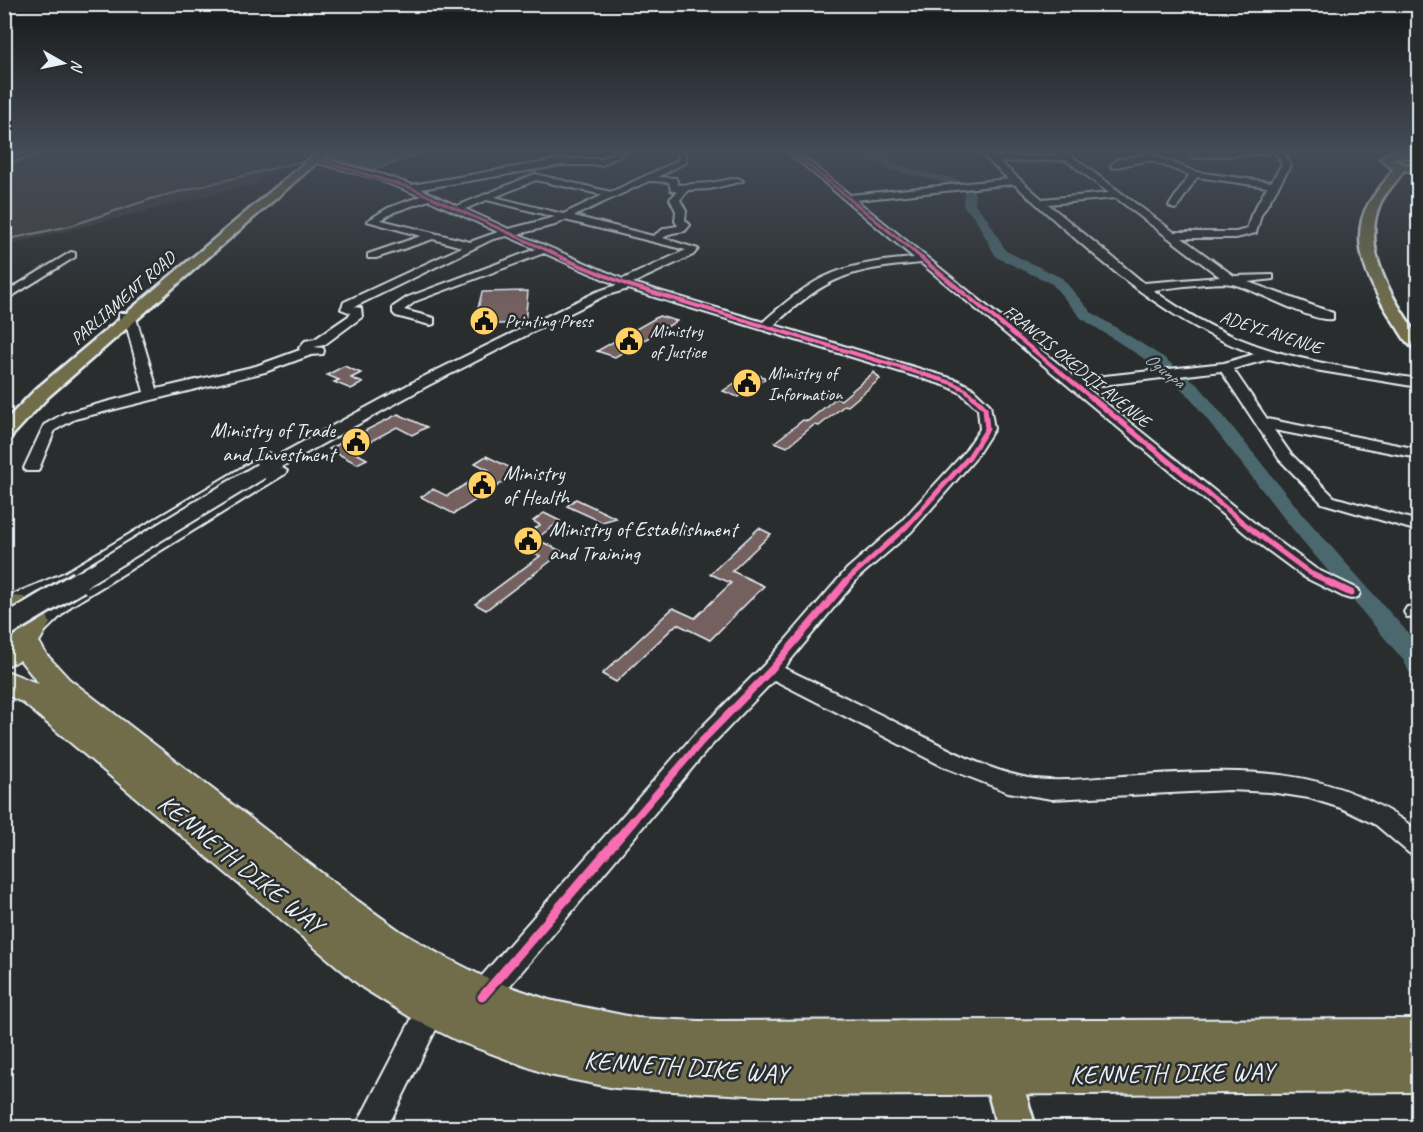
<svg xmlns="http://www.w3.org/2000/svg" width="1423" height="1132" viewBox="0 0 1423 1132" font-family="Caveat,sans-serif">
<rect width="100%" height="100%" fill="#2a2d2e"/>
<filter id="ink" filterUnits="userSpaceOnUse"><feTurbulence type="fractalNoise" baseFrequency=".0167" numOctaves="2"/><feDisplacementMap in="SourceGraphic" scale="12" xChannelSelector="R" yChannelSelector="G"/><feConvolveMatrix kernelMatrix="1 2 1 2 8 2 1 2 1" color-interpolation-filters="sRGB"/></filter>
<g filter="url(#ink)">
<path fill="#403d3d" d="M4,151H298L255,184L5,246Z"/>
<path fill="#616b52" stroke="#a4aea5" stroke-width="1.5" d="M336,151H428L374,170L327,158Z"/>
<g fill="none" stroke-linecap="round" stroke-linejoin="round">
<g stroke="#8a9ea5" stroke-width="2">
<path d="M321,157L351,151"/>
<path d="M4,240L70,226L154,198L311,159"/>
</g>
<path fill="#4b676e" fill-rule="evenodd" d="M862,151C876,150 887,160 901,165C925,175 951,174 974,187L975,204L987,218L1006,251L1062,278L1091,312L1163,357L1200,387L1304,516L1418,644V674L1409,672L1404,661L1290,526L1188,395L1151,363L1081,318L1052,284L996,257L976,220L963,205L964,190C932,173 890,180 862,151Z"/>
</g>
<g fill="#746160" stroke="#e8f1f8" stroke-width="1.5">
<path d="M528,291L525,323L474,325L482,292Z"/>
<path d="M659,316L677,321L615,357L597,351Z"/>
<path d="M344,366L361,373L351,378L363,383L351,389L334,382L339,380L327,375Z"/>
<path d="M751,372L766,378L738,397L723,391Z"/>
<path d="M874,372L880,379L848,406L845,405L819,426L814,425L787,447L775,442L803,420L808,421L836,398L841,400Z"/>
<path d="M398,414L427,427L412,435L397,427L352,451L367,459L357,464L329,449Z"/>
<path d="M486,456L519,472L454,514L421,497L433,489L447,496L489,470L475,463Z"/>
<path d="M576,499L616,518L602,522L567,506Z"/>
<path d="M544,513L560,521L536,539L563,552L486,610L475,604L540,556L514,543L540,525L533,521Z"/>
<path d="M759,528L771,534L732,571L764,586L710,640L677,624L616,682L602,674L673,608L695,618L731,583L710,574Z"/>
</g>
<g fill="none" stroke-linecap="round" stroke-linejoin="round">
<g stroke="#e8f1f8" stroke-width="4">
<g id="minor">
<path d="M35,151H47L4,164V159Z"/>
<path d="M618,151H628L602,165H562L421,189L457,206L535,174L611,192L673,163L679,159L677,151H685L686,162L658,177L676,178L678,185L710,183L738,178L743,181L710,189L688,190L680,200L686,211L685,220L690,225L685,231L672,233L663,238L698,249L693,255L633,283L763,322C818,273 840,264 914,258L787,151H796L850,195L1008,179L979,151H987L995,157L1060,155L1056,151H1065L1174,232H1236L1247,229L1251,215L1267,187L1197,177L1177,208L1174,209L1169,206L1189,175L1149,160L1112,168L1111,166L1116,160L1144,155L1140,151H1148L1153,155L1196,172L1271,182L1282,164L1275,151H1283L1290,164L1288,170L1261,215L1256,233L1236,238H1182L1234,276L1273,275V279L1248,282L1333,313V319C1312,323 1256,289 1232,284C1217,281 1171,288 1153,290C1242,355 1313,362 1418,379V387L1315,370L1269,359L1233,369L1267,419L1418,449V458L1274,430L1290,453L1334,497L1418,521V531L1322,503L1279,459L1221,371L1086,387L1258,526L1316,569L1358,589L1360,593L1358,597L1351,599L1344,597L1304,577L1246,534L921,263C848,270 829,275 774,325L957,380L971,387L990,405L994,429L974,460L911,532L859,577L784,668C827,688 869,709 911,730C948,749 986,770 1028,778C1059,783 1092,778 1123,776C1232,770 1327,760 1418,831V856L1409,853L1376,825L1341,808L1309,798L1270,792L1229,790L1052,799L1008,792L944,767L774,680L709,748L492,1007L482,1011L472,1007L468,997L472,987L693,736L764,665L847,569L899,524L963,454L980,429L978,409L961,393L947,386L628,289L604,296L427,386L281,467L287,471L285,474L71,606L39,637L32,639L25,637L22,632L25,627L57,598L261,476L254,473L76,581L53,593L6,610L4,598L64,573L263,455L268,453L275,457L417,380L596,292L617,285L544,253L416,301L404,310L434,318V324L430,325L396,316L393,313V307L408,297L536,249L507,236L493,239L354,307L361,308L362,317L324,345L314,347L323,348L324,351L323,354L311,355L265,372L75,419L55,430L38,471H26L24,468L44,425L65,413L144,392L125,320L119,319V313H127L136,318L157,389L256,366L300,350L299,348L305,341L315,339L350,315L351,313L341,309L344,302L462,247L433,239L376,258H368V254L421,236L367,221L388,208L421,196L374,178L312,161V157L380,174L412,185L562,159H600ZM1066,160L1109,193L1042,199L1000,162ZM536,180L603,195L563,214L495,197ZM649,181L669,182L671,190L677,192L670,199L676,211L675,221L678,226L665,228L653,236L574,216ZM1014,184C1087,249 1161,321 1255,354L1224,363L1077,379L856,200ZM1116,198L1220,277L1144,283L1048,204ZM429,200L498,232L470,242L381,220L394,212ZM487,200L555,217L509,229L465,209ZM565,220L686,250L623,279L518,234L555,225Z"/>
<path d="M1229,151H1272L1268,153L1193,158L1189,155L1193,152Z"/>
<path d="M71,252L75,253V257L4,301V293Z"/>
<path d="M1414,606L1418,607V619L1407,617L1404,612L1407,607Z"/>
<path d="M432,995L442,999L446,1009L387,1128H355L422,999Z"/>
</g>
</g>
<g stroke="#e8f1f8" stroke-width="5">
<g id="major">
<path d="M319,151H330L48,397L11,437L4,438V422L36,389Z"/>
<path d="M1393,151H1418V157L1393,158L1400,163L1418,167V173L1404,170C1397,182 1385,192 1380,204C1364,241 1383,282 1403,313C1411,327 1420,334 1418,350C1408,347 1402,335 1397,327C1377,297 1353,257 1362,220C1367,199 1383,187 1393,169L1380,158Z"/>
<path d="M1000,1046L1013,1052L1036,1128H997L981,1065L987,1052Z"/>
</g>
</g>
<g stroke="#e8f1f8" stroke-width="4">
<path id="highway" d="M4,595L23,597L43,605L50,623L39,642L46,654L69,679L358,901L400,931L439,954L490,980L549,1000L637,1018L699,1021L1418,1019V1092L767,1096L615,1088L549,1075L458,1041L410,1017L363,988L22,702L4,694V670L39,684L20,660L4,667V642L15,635L22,623L21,617L4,613Z"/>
</g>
<use href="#minor" fill="#2a2d2e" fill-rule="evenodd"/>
<use href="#major" fill="#716d4b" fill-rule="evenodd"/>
<use href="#highway" fill="#716d4b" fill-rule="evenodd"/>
<g stroke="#e8f1f8" stroke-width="20" stroke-linecap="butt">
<path id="minor-bridge-far1" d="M76,583L261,471"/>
</g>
<g stroke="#e8f1f8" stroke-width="26" stroke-linecap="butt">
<path id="minor-bridge" d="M4,627L79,582"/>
</g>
<use href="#minor-bridge-far1" stroke="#2a2d2e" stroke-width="16"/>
<use href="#minor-bridge" stroke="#2a2d2e" stroke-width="21"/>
<g stroke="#2a2d2e" stroke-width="5">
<g id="cycleway-far4">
<path d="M791,151L923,259"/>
<path d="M315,159L411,188L566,259"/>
</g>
</g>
<g stroke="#2a2d2e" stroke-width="6">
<g id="cycleway-far3">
<path d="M562,258L628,285L952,383L966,390L976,400"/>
<path d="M921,258L1094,400"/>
</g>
</g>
<g stroke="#2a2d2e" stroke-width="8">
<g id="cycleway-far2">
<path d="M1092,398L1252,530L1310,573L1331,583"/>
<path d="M844,583L905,528L969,457L987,429L985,408L975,398"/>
</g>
</g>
<g stroke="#2a2d2e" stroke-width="10">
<g id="cycleway-far1">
<path d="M1328,582L1351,593"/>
<path d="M632,822L701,742L771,670L846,582"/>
</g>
</g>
<g stroke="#2a2d2e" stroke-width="13">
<path id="cycleway" d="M482,997L634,820"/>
</g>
<use href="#cycleway-far4" stroke="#f96db3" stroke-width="3"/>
<use href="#cycleway-far3" stroke="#f96db3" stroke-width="4"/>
<use href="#cycleway-far2" stroke="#f96db3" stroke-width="5"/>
<use href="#cycleway-far1" stroke="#f96db3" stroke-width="7"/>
<use href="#cycleway" stroke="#f96db3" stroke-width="9"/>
</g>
</g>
<linearGradient id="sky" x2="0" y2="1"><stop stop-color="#171919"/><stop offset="0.49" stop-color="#444c57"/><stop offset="1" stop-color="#444c57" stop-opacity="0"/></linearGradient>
<rect width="1423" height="309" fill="url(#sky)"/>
<defs>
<g id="civic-disc" transform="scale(1.5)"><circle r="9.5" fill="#ffd166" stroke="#2a2d2e"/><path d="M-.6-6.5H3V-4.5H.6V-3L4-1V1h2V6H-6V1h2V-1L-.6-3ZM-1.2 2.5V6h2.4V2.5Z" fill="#111"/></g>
</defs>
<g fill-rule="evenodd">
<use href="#civic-disc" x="484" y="321"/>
<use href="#civic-disc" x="629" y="341"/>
<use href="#civic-disc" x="747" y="383"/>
<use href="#civic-disc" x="356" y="442"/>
<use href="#civic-disc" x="482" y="485"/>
<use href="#civic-disc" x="528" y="541"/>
</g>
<g text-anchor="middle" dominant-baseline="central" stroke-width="5" stroke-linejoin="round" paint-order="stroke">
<g font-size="18" fill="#e8f1f8" stroke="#2a2d2e">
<text transform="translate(123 298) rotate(-41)">PARLIAMENT ROAD</text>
<text transform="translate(1271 332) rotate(18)">ADEYI AVENUE</text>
<text transform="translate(1077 366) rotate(39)">FRANCIS OKEDIJI AVENUE</text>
</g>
<g font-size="18" fill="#e8f1f8" stroke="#2a2d2e" text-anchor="start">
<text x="505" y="321">Printing Press</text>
<text x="650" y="331">Ministry<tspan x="650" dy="21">of Justice</tspan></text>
<text x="768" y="373">Ministry of<tspan x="768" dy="21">Information</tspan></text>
</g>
<g font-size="18" font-style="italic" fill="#a9bac1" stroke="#2a2d2e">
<text transform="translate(1165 370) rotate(38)">Ogunpa</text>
</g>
<g font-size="21" fill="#e8f1f8" stroke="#2a2d2e" text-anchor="start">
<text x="335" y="430" text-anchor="end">Ministry of Trade<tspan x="335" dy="24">and Investment</tspan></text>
<text x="503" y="473">Ministry<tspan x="503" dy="24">of Health</tspan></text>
<text x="549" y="529">Ministry of Establishment<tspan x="549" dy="24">and Training</tspan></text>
</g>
<g font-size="26" fill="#e8f1f8" stroke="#2a2d2e">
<text transform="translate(241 864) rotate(39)">KENNETH DIKE WAY</text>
<text transform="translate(686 1067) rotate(4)">KENNETH DIKE WAY</text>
<text transform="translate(1172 1073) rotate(-1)">KENNETH DIKE WAY</text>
</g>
</g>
<rect width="1423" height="1132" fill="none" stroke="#2a2d2e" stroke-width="24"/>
<rect x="12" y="12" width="1399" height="1108" fill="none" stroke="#e8f1f8" stroke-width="2" filter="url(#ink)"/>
<g transform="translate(63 63) rotate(99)" stroke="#2a2d2e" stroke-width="4.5" paint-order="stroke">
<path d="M0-4.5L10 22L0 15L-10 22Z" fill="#e8f1f8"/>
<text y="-9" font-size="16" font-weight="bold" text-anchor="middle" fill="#e8f1f8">N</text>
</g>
</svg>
